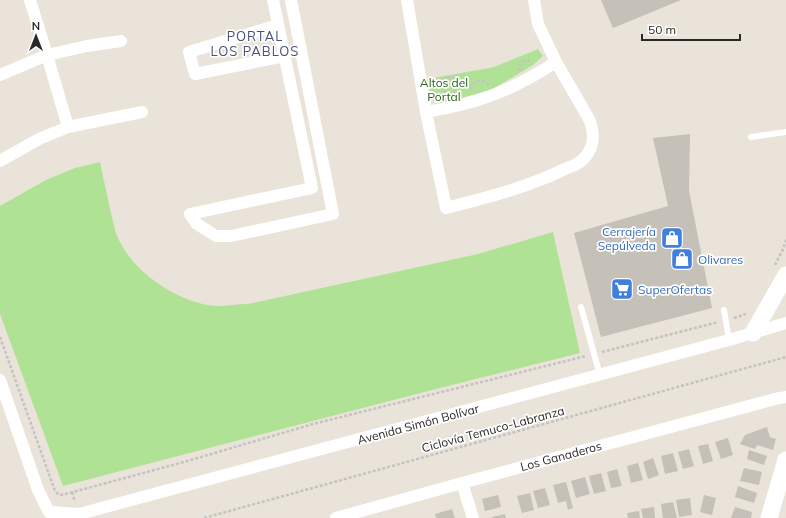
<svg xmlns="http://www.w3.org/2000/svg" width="786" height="518" viewBox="0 0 786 518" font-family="Mulish,sans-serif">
<rect width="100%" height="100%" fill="#eae3d9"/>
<g fill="#b0e295">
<path d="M538,49L543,56L533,65L491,90L441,103L432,100L428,79L494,67Z"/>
<path d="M100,162C103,178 107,193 110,209C113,221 115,234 121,244C138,276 182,304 217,306C227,306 238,304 248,304L478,254L553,232L580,353L432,390L63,486L0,314V206L46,180L75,168Z"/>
</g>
<g fill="#c5c1b8">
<path d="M601,0H681L613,28Z"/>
<path d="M690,134L689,191L712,308L601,337L574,233L668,206L653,138Z"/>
<path d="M767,427L770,437L776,439L773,450L757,445L755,449L740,444L745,435Z"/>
<path d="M728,438L733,455L721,459L715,442Z"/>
<path d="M708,444L713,461L703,464L698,446Z"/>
<path d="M689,449L694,466L683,469L678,452Z"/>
<path d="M749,450L767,456L764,465L747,459Z"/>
<path d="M673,453L678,471L665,474L661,456Z"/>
<path d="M653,458L659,475L648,479L643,462Z"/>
<path d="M638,463L643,480L631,483L627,466Z"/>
<path d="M744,468L762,472L759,485L740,481Z"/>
<path d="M617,469L622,486L611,488L607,472Z"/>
<path d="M601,473L606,491L594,494L589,476Z"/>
<path d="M585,477L590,494L576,498L571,481Z"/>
<path d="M566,482L573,508L568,510L566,501L558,503L553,485Z"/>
<path d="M738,486L757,493L754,503L735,497Z"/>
<path d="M545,488L550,505L538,508L533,491Z"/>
<path d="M530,493L534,510L522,513L517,496Z"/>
<path d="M498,495L501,507L485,511L482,499Z"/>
<path d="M704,495L716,498L712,515L700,512Z"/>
<path d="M690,498L692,515L679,517L676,500Z"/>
<path d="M673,502L677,518H663L661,504Z"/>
<path d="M654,507L655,518H643L641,509Z"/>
<path d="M735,507L752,512L751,518H731Z"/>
<path d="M452,509L455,518H436L435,514Z"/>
<path d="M639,511L640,518H628L627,513Z"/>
<path d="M505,514L506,518H492V517Z"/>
</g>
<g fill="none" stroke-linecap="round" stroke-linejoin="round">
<g stroke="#c3c3c3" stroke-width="2.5" stroke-dasharray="3 2" stroke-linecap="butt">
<path d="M519,71C518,63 524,59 531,61"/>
<circle cx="449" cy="85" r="8"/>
<path d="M471,89C473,80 482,78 488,85"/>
<path d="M775,265L783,249L786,240"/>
<path d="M734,318L746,314"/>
<path d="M0,337L55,491L58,494L62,495L184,462L313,424L586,356"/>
<path d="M602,352L718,322"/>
<path d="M72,492L75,502"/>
<path d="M204,518L786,357"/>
</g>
<g stroke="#fff" stroke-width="6">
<path d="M751,137L786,132"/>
<path d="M581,307L600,375"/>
<path d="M724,310L729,340"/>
</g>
<g stroke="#fff" stroke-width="12">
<path d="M30,0L47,55L68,127"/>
<path d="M273,0L312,188L190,214L197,224L216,236H231L333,214L291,0"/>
<path d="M407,0L426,112L446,208C486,198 528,187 565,169C573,166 581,163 586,156C595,145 594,131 589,119L556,62L538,24L534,0"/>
<path d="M278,25L189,52L195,74L285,56"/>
<path d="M0,75L47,55L87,46L121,41"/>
<path d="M426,112C477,104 513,90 556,62"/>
<path d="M0,161L39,139L68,127L142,112"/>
<path d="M0,380L38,490L49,512L79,514L729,340L786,323"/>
<path d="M462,483L473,518"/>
<path d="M336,518L462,483L775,399L786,397"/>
</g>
<g stroke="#fff" stroke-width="17">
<path d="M753,333L786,275"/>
<path d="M769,518L786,460"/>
</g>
</g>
<defs>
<g id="shop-square" transform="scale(1.15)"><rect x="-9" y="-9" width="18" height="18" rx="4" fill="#3f7fe0" stroke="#fff"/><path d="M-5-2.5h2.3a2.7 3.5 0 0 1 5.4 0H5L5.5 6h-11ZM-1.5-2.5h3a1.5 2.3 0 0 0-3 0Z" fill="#fff"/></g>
<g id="supermarket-square" transform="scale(1.15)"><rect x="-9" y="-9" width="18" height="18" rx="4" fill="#3f7fe0" stroke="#fff"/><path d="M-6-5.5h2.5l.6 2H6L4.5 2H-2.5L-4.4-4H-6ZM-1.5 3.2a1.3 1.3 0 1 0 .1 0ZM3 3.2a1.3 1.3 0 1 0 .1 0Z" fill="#fff"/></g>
</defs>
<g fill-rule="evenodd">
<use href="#shop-square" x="672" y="238"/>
<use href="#shop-square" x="682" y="259"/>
<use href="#supermarket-square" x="622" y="289"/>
</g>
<g text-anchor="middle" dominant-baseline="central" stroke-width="3.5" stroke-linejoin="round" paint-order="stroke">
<g font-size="12" fill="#296319" stroke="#fff">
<text x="444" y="82">Altos del<tspan x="444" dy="14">Portal</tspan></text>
</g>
<g font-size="12" fill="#366cbe" stroke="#fff" text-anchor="start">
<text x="656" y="231" text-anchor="end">Cerrajería<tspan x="656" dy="14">Sepúlveda</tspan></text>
<text x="698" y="259">Olivares</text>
<text x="638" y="289">SuperOfertas</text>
</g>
<g font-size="12" fill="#282828" stroke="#fff">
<text transform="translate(418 424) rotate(-15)">Avenida Simón Bolívar</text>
<text transform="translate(493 429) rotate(-15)">Ciclovía Temuco-Labranza</text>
<text transform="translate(561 456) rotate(-15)">Los Ganaderos</text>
</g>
<g font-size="13" letter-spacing="1" fill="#495278" stroke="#fff">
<text x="255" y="36">PORTAL<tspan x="255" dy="15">LOS PABLOS</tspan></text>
</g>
</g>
<g transform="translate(36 36)" stroke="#ffffff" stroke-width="3" paint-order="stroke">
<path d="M0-3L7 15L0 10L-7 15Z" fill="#282828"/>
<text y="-6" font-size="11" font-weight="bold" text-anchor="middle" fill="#282828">N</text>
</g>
<path d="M642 34v6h98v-6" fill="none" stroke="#282828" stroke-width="2"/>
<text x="648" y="34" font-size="12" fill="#282828" stroke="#ffffff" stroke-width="3" paint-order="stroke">50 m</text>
</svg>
